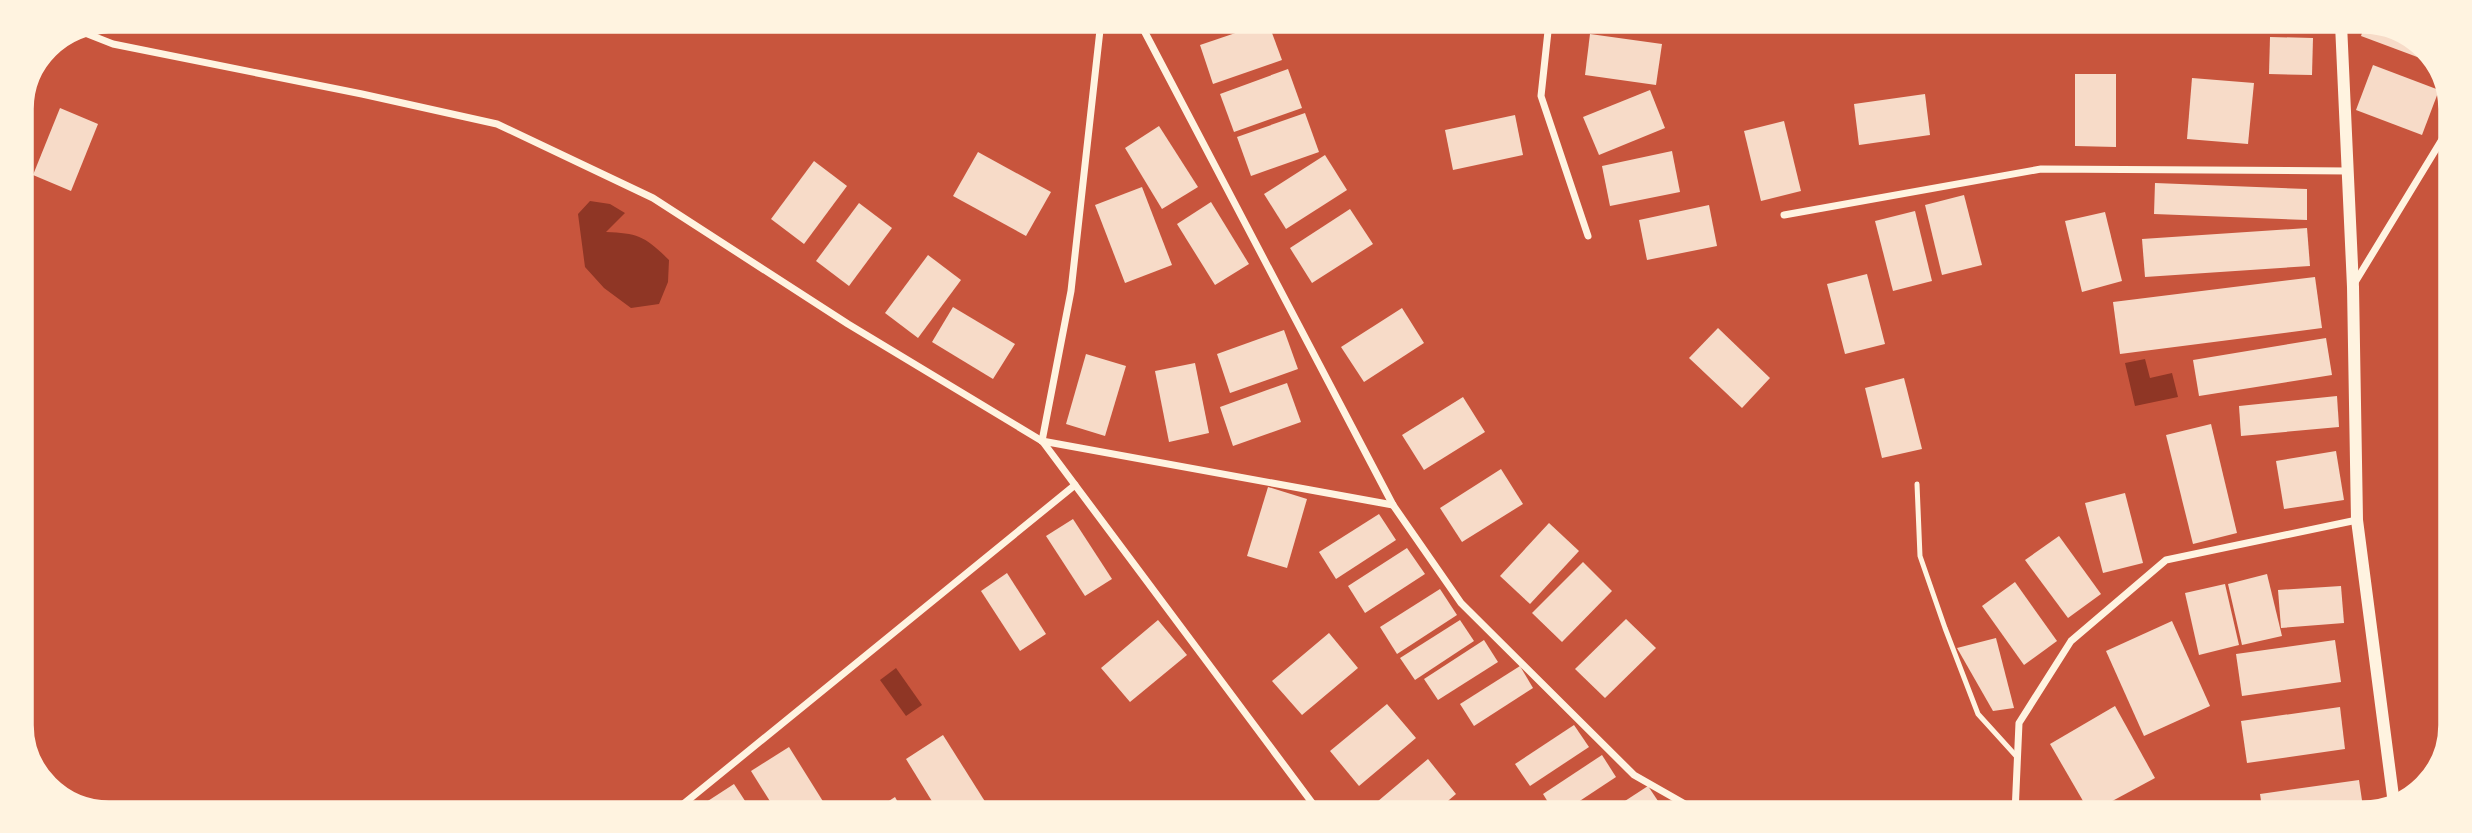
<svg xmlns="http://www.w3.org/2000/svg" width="2472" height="833" viewBox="0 0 2472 833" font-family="'Space Grotesk',sans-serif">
<rect width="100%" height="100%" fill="#c8553d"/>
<g fill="#8f3625">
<path d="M590,201L610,204L625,213L606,232C638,233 646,237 669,260L668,282L659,304L631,308L604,288L585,267L578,214Z"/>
<path d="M2145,359L2150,378L2172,373L2178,397L2135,406L2125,363Z"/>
<path d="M896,668L922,705L906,716L880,680Z"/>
</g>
<g fill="#f7dbc8">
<path d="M1268,22L1282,60L1213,84L1200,45Z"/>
<path d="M1627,22H1670L1669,30Z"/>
<path d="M2365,24H2392L2431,52L2428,61L2361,36Z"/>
<path d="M1590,34L1662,44L1656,85L1585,75Z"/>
<path d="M2270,37L2313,38L2312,75L2269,74Z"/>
<path d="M2373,65L2439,90L2422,135L2356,110Z"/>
<path d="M1288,69L1302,108L1234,132L1220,94Z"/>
<path d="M2075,74H2116V147L2075,146Z"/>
<path d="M2192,78L2254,83L2248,144L2187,139Z"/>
<path d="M1650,90L1665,128L1599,155L1583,117Z"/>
<path d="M1925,94L1930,135L1859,145L1854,104Z"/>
<path d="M60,108L98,124L71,191L33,175Z"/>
<path d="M1305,113L1319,152L1251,176L1237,137Z"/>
<path d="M1515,115L1523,155L1453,170L1445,130Z"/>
<path d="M1784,121L1801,191L1761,201L1744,131Z"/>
<path d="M1159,126L1198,187L1162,209L1125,148Z"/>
<path d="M1672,151L1680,192L1610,206L1602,166Z"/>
<path d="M978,152L1051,192L1026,236L953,196Z"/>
<path d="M1325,155L1347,190L1286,229L1264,194Z"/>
<path d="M814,161L847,186L804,244L771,219Z"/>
<path d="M2155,183L2307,189V220L2154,214Z"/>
<path d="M1142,187L1172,265L1125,283L1095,205Z"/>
<path d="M1964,195L1982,265L1942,275L1925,205Z"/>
<path d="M1211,202L1249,264L1215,285L1177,224Z"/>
<path d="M859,203L892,228L849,286L816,261Z"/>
<path d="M1709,205L1717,246L1647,260L1639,220Z"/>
<path d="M1350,209L1373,244L1312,283L1290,248Z"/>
<path d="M1915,211L1932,281L1893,291L1875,221Z"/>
<path d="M2105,212L2122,281L2082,292L2065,221Z"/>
<path d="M2307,228L2310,266L2145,277L2142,239Z"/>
<path d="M928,255L961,280L918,338L885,313Z"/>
<path d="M1867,274L1885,344L1845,354L1827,284Z"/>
<path d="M2315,277L2322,328L2120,354L2113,302Z"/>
<path d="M953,307L1015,344L993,379L932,342Z"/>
<path d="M1402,308L1424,343L1364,382L1341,347Z"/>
<path d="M1718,328L1770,378L1742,408L1689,358Z"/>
<path d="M1284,330L1298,369L1230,393L1217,354Z"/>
<path d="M2326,338L2332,375L2199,396L2193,360Z"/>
<path d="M1086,354L1126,366L1105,436L1066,424Z"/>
<path d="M1195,363L1209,433L1169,442L1155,371Z"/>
<path d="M1904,378L1922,449L1882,458L1865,388Z"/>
<path d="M1287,383L1301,422L1233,446L1220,407Z"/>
<path d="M2337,396L2339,427L2241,436L2239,406Z"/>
<path d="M1463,397L1485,432L1424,470L1402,435Z"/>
<path d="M2211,424L2237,533L2193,544L2166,435Z"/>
<path d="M2336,451L2344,500L2284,509L2276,461Z"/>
<path d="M1501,469L1523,504L1462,542L1440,508Z"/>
<path d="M1268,487L1307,499L1287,568L1247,556Z"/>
<path d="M2125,493L2143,563L2103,573L2085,503Z"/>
<path d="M1379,514L1396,540L1336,579L1319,552Z"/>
<path d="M1073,519L1112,579L1085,596L1046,536Z"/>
<path d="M1549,523L1579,551L1530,604L1500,576Z"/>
<path d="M2059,536L2101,594L2068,618L2025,560Z"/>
<path d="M1407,548L1425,574L1365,613L1348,586Z"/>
<path d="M1583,562L1612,591L1562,642L1532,613Z"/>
<path d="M1007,573L1046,634L1020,651L981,591Z"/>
<path d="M2267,574L2282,636L2242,645L2228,584Z"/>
<path d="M2015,582L2057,641L2024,665L1982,606Z"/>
<path d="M2225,584L2239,645L2199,655L2185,593Z"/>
<path d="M2341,586L2344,623L2281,628L2278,590Z"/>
<path d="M1440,589L1457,615L1397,654L1380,627Z"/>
<path d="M1626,619L1656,648L1605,698L1575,669Z"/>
<path d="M1158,620L1187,655L1130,702L1101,668Z"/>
<path d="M1460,620L1474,641L1415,680L1400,658Z"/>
<path d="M2172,621L2210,706L2144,736L2106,651Z"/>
<path d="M1329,633L1358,668L1302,715L1272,681Z"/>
<path d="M1996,638L2014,708L1993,711L1957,648Z"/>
<path d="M1484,640L1498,662L1438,700L1424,679Z"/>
<path d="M2335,640L2341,682L2242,696L2236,654Z"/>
<path d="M1520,666L1533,688L1474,726L1460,704Z"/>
<path d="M1387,704L1416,738L1359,786L1330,751Z"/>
<path d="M2115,706L2155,778L2090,813L2050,744Z"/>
<path d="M2340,707L2345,749L2247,763L2241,721Z"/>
<path d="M1574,725L1589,747L1530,786L1515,764Z"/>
<path d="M943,735L991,811H938L906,759Z"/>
<path d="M789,747L829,811H776L751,771Z"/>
<path d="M1602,755L1616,777L1563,812H1554L1543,794Z"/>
<path d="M1428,759L1456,794L1435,812H1375L1371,807Z"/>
<path d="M2359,780L2364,814H2263L2260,794Z"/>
<path d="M734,784L751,810H698L697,808Z"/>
<path d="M1648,786L1662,807L1655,812H1608Z"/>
<path d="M895,797L903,811H873Z"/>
<path d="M1280,803L1287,812H1270Z"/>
<path d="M2068,806L2070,813H2045V812Z"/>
</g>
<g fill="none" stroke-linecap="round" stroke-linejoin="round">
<path stroke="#fff3e0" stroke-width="5" d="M1917,484L1920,556L1945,628L1978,714L2017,757"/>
<g stroke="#fff3e0" stroke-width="7">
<path d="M1139,21L1393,505L1461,603L1634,775L1699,812"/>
<path d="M1549,22L1541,96L1588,236"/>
<path d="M80,31L113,44L362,94L497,124L653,198L848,324L1042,441L1393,505"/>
<path d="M1784,215L2041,169L2348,171"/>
<path d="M2354,284L2452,123"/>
<path d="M1042,441L1071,291L1101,21"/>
<path d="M1043,442L1319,812"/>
<path d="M676,810L1075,485"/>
<path d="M2015,813L2019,723L2071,641L2166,560L2357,520"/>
</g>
<path stroke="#fff3e0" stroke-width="12" d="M2341,24L2353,287L2357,520L2394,804"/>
</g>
<path d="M0 0H2472V833H0ZM109 32H2363A77 77 0 0 1 2440 109V725A77 77 0 0 1 2363 802H109A77 77 0 0 1 32 725V109A77 77 0 0 1 109 32Z" fill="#fff3e0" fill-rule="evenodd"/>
<path fill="none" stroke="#fff3e0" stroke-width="3.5" d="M109 32H2363A77 77 0 0 1 2440 109V725A77 77 0 0 1 2363 802H109A77 77 0 0 1 32 725V109A77 77 0 0 1 109 32Z"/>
</svg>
